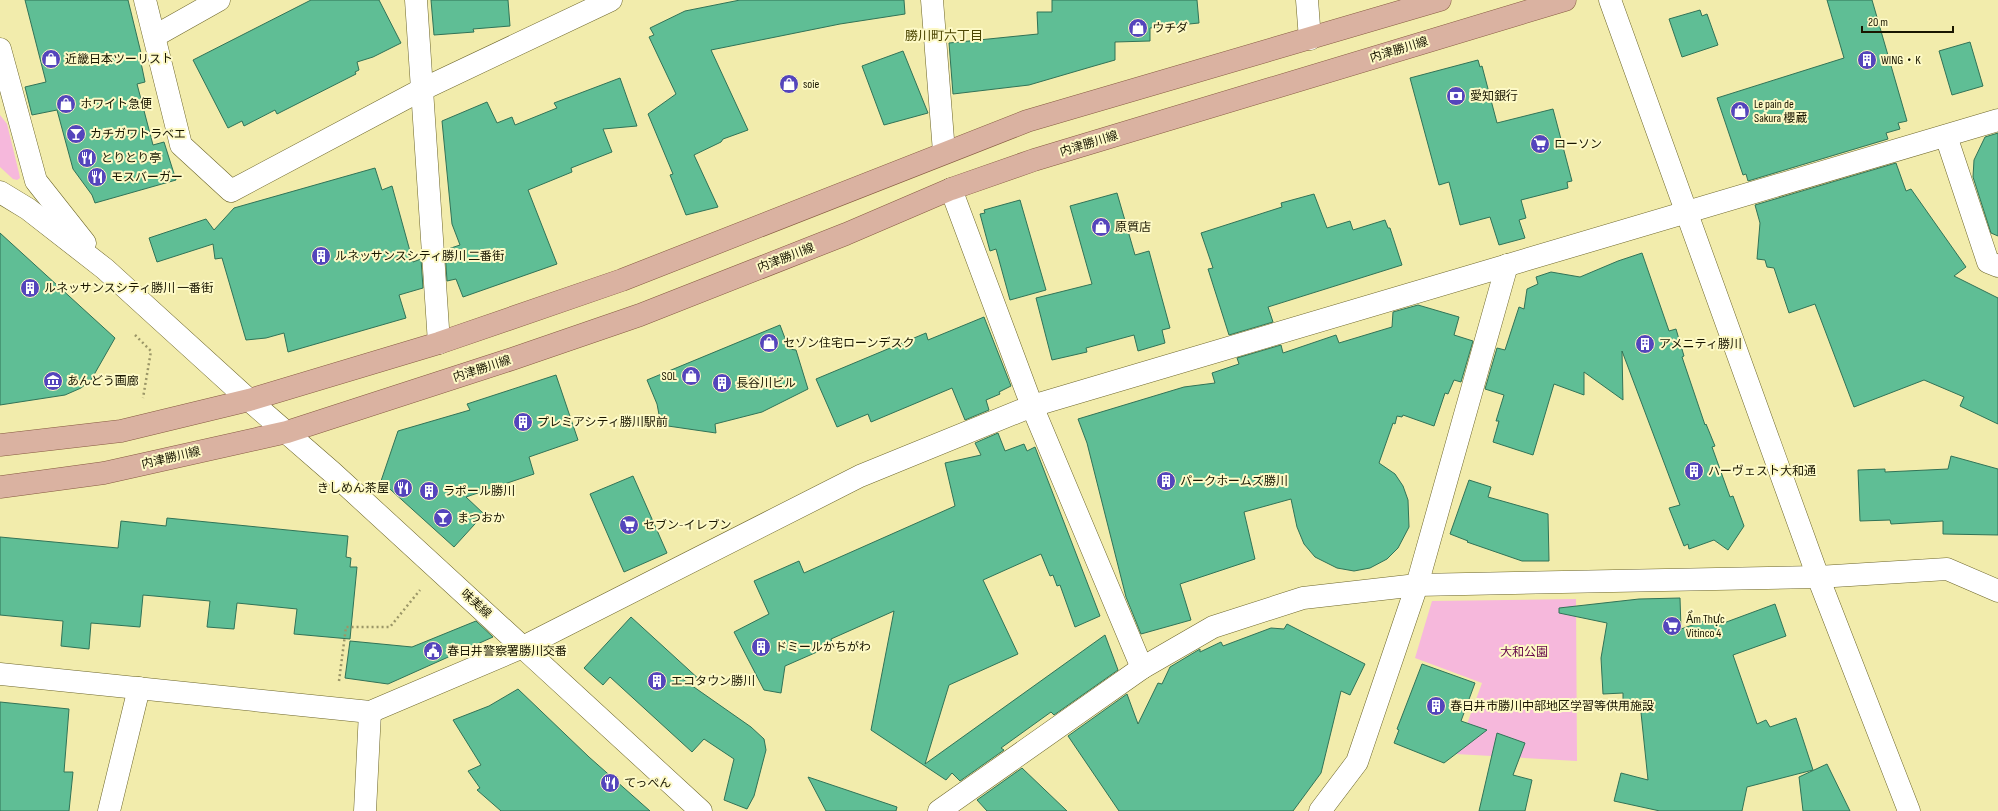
<svg xmlns="http://www.w3.org/2000/svg" width="1998" height="811" viewBox="0 0 1998 811" font-family="'Sofia Sans Condensed','Noto Sans JP',sans-serif">
<rect width="100%" height="100%" fill="#f2ecac"/>
<g fill="#f6b8dc">
<path d="M0,115L7,124L19,173L20,178L17,180L13,179L0,167Z"/>
<path d="M1576,599L1577,761L1456,754L1482,683L1415,658L1432,601Z"/>
</g>
<g fill="#5fbe95" stroke="#317357">
<path d="M25,0H128L142,57L140,58L145,82L137,84L153,145L164,142L176,180L95,203L92,195L73,169L57,110L32,115L25,87L46,82Z"/>
<path d="M311,0H379L401,43L373,57L357,62L359,70L355,72L356,74L277,114L275,110L244,126L242,121L228,128L193,60Z"/>
<path d="M431,0H508L510,26L473,29L474,32L434,35Z"/>
<path d="M740,0H904L905,14L840,24L711,50L748,130L723,139L721,142L694,155L718,207L686,215L670,175L673,174L648,114L676,94L649,37L654,35L650,28L685,11Z"/>
<path d="M1052,0H1197L1199,23L1150,28V41L1115,42V60L1094,66L1029,85L953,94L949,43L1038,34L1037,12H1052Z"/>
<path d="M1827,0H1872L1907,121L1898,123L1900,129L1886,133L1888,139L1748,181L1746,174L1743,175L1717,98L1844,58Z"/>
<path d="M1700,10L1702,16L1707,14L1718,45L1682,57L1669,19Z"/>
<path d="M1970,42L1983,86L1952,95L1939,51Z"/>
<path d="M903,51L928,113L884,125L862,66Z"/>
<path d="M1478,60L1480,67L1482,66L1497,123L1553,109L1572,181L1567,182L1568,188L1521,200L1526,218L1519,220L1525,238L1499,245L1490,217L1460,225L1449,182L1439,185L1410,78Z"/>
<path d="M620,78L637,126L603,129L612,152L571,168L572,172L528,190L557,264L463,297L456,279L447,281L445,250L460,245L452,224L442,121L487,102L497,123L512,117L515,125L557,108L554,103Z"/>
<path d="M1998,133V236L1991,233L1973,177L1974,160L1985,137Z"/>
<path d="M1896,163L1906,191L1911,189L1966,267L1954,276L1998,298V424L1960,406L1964,397L1924,380L1854,407L1815,304L1789,313L1774,268L1767,267L1765,260L1757,259L1760,223L1755,205Z"/>
<path d="M375,168L382,190L392,186L413,262L421,259L423,288L399,295L406,318L288,352L284,333L266,338L246,340L222,258L215,259L213,244L157,262L149,238L206,219L214,230L234,208Z"/>
<path d="M1117,193L1135,255L1149,251L1170,328L1162,330L1165,343L1138,351L1134,335L1086,348L1087,352L1052,360L1036,298L1092,284L1070,206Z"/>
<path d="M1314,194L1327,228L1350,221L1353,230L1385,220L1388,228H1390L1402,265L1268,307L1273,322L1229,335L1208,269L1213,268L1201,233L1282,207L1281,203Z"/>
<path d="M1020,200L1046,290L1010,300L996,249L990,251L980,214L985,213L984,210Z"/>
<path d="M0,233L115,338L91,380L81,388L65,395L0,405Z"/>
<path d="M1642,253L1669,331L1676,329L1684,356L1682,357L1705,425L1706,424L1715,446L1712,447L1730,497L1733,496L1744,526L1728,550L1714,540L1689,549L1688,544L1684,546L1669,508L1680,505L1622,351L1623,400L1584,372V395L1554,384L1533,455L1493,442L1499,421H1496L1504,395L1485,389L1497,348L1505,350L1519,307L1524,309L1527,289L1538,284L1536,277L1551,272L1580,277L1618,261Z"/>
<path d="M1418,305L1459,317L1454,335L1473,341L1461,382L1454,380L1448,394L1445,393L1434,426L1403,415L1402,417L1397,416L1395,424L1393,423L1379,463L1395,474L1403,486L1408,500L1409,527L1398,548L1387,559L1370,568L1354,571L1337,568L1315,557L1304,544L1297,527L1291,499L1244,512L1255,559L1180,584L1191,620L1141,634L1126,597L1087,443L1078,419L1184,387L1215,383L1212,373L1239,364L1237,358L1281,345L1283,353L1336,335L1339,343L1392,327L1393,312Z"/>
<path d="M984,317L1011,386L999,392L1000,394L986,400L989,410L965,420L952,388L871,422L868,414L837,427L816,379L926,333L928,340Z"/>
<path d="M780,325L789,349L796,350L808,389L762,412L715,424L716,433L661,425L657,404L647,380Z"/>
<path d="M556,375L578,440L529,457L534,474L466,497L484,514L454,547L381,481L398,431L470,410L467,404Z"/>
<path d="M998,433L1005,451L1024,444L1027,451L1035,447L1100,616L1075,627L1060,585L1057,586L1053,575L1050,576L1041,554L983,580L1018,654L949,685L925,764L1105,635L1118,670L1054,715L1051,712L1001,748L1004,750L960,781L952,773L946,780L871,730L894,611L831,639L833,645L785,666L781,693L764,690L734,632L769,614L754,581L799,561L804,573L955,506L945,463L981,455L975,443Z"/>
<path d="M1951,456L1998,469V535L1943,534V521L1891,524L1890,520L1860,521L1858,470L1885,469V472L1948,469Z"/>
<path d="M633,476L667,553L624,572L590,494Z"/>
<path d="M1469,480L1491,487L1488,497L1548,514L1549,561H1522L1467,542L1468,541L1450,534Z"/>
<path d="M167,518L348,536L346,557L351,558L350,567H357L350,639L294,634L297,609L237,603L234,629L207,627L210,601L143,595L140,627L91,623L89,649L61,646L63,621L0,615V537L118,548L121,521L166,526Z"/>
<path d="M1680,598L1681,629L1718,616L1721,624L1775,604L1786,636L1733,655L1757,724L1766,720L1770,727L1796,718L1813,770L1747,787L1742,811H1660L1614,801L1621,773L1648,780L1640,703L1623,704V693L1603,694L1601,658L1607,623L1559,613V608L1639,599Z"/>
<path d="M631,617L701,681L681,678L751,727L764,739L766,750L754,796L747,809L724,800L734,759L704,739L692,752L610,677L603,685L584,668Z"/>
<path d="M476,621L493,637L388,684L345,678L350,641L412,647Z"/>
<path d="M1287,624L1365,664L1350,695L1341,691L1321,773L1293,811H1119L1068,736L1127,694L1138,724L1158,683L1162,684L1170,667L1200,649V652L1221,642L1223,646L1271,628L1284,629Z"/>
<path d="M1422,664L1475,683L1461,721L1487,730L1444,763L1394,743L1399,730L1397,729Z"/>
<path d="M518,689L589,757L650,811H501L477,790L480,788L468,771L481,765L453,720L489,706Z"/>
<path d="M0,702L69,709L64,772H73L69,811H0Z"/>
<path d="M1497,733L1525,743L1513,775L1532,780L1525,811H1479Z"/>
<path d="M1827,764L1850,811H1803L1799,777Z"/>
<path d="M1022,768L1067,811H987L977,800Z"/>
<path d="M808,777L897,807L896,811H826Z"/>
</g>
<g fill="none" stroke-linecap="round" stroke-linejoin="round">
<g stroke="#6d662a" stroke-width="23">
<g id="minor">
<path d="M145,0L181,145L231,191L421,90L611,0"/>
<path d="M416,0L439,343"/>
<path d="M932,0L944,152"/>
<path d="M1307,0L1310,39"/>
<path d="M1610,0L1818,577L1909,811"/>
<path d="M155,36L219,0"/>
<path d="M0,49L36,181L85,243"/>
<path d="M1946,136L1988,262L1998,266"/>
<path d="M951,189L1032,406L1142,668"/>
<path d="M0,192L28,209L105,269L249,400L333,473L701,811"/>
<path d="M0,674L370,712L523,647L860,476L1032,406L1998,120"/>
<path d="M109,811L139,688"/>
<path d="M365,811L370,712"/>
<path d="M939,811L1142,668L1213,627L1303,598L1417,585L1818,577L1947,569L1998,591"/>
<path d="M1320,811L1357,762L1417,585L1507,265"/>
</g>
</g>
<g stroke="#865a40" stroke-width="23">
<g id="major">
<path d="M0,445L121,431L249,400L439,343L622,280L1027,121L1440,0"/>
<path d="M0,487L104,473L287,432L512,359L640,315L846,234L951,189L1034,160L1565,0"/>
</g>
</g>
<g stroke="#9b9667" stroke-width="2.5" stroke-dasharray="2 3" stroke-linecap="butt">
<path d="M135,335L151,351L143,398"/>
<path d="M339,681L346,627H390L420,590"/>
</g>
<use href="#minor" stroke="#fff" stroke-width="22"/>
<use href="#major" stroke="#dab2a1" stroke-width="22"/>
</g>
<defs>
<g id="shop-disc" transform="scale(1)"><circle r="9.5" fill="#5445bc" stroke="#fdf9c6"/><path d="M-5-2.5h2.3a2.7 3.5 0 0 1 5.4 0H5L5.5 6h-11ZM-1.5-2.5h3a1.5 2.3 0 0 0-3 0Z" fill="#fff"/></g>
<g id="building-disc" transform="scale(1)"><circle r="9.5" fill="#5445bc" stroke="#fdf9c6"/><path d="M-4-6H4V6H1V3H-1V6H-4ZM-2.5-4.3h1.7v1.8h-1.7ZM.8-4.3h1.7v1.8H.8ZM-2.5-1h1.7V.8h-1.7ZM.8-1h1.7V.8H.8Z" fill="#fff"/></g>
<g id="bank-disc" transform="scale(1)"><circle r="9.5" fill="#5445bc" stroke="#fdf9c6"/><path d="M-6-4H6V4H-6ZM0-2.3a2.3 2.3 0 1 0 0 4.6a2.3 2.3 0 1 0 0-4.6Z" fill="#fff"/></g>
<g id="bar-disc" transform="scale(1)"><circle r="9.5" fill="#5445bc" stroke="#fdf9c6"/><path d="M-6-5H6L.8 .8V4.5H3.5V6h-7V4.5H-.8V.8Z" fill="#fff"/></g>
<g id="supermarket-disc" transform="scale(1)"><circle r="9.5" fill="#5445bc" stroke="#fdf9c6"/><path d="M-6-5.5h2.5l.6 2H6L4.5 2H-2.5L-4.4-4H-6ZM-1.5 3.2a1.3 1.3 0 1 0 .1 0ZM3 3.2a1.3 1.3 0 1 0 .1 0Z" fill="#fff"/></g>
<g id="restaurant-disc" transform="scale(1)"><circle r="9.5" fill="#5445bc" stroke="#fdf9c6"/><path d="M-5-6h1v4h1v-4h1v4h1v-4h1v5L-1.5 .5V6h-2V.5L-5-1ZM5-6V6H3V1.5H1.5Q1.5-4 5-6Z" fill="#fff"/></g>
<g id="museum-disc" transform="scale(1)"><circle r="9.5" fill="#5445bc" stroke="#fdf9c6"/><path d="M0-6L6-3V-2H-6V-3ZM-5-1h2V3h-2ZM-1-1h2V3h-2ZM3-1h2V3H3ZM-6 4H6V6H-6Z" fill="#fff"/></g>
<g id="civic-disc" transform="scale(1)"><circle r="9.5" fill="#5445bc" stroke="#fdf9c6"/><path d="M-.6-6.5H3V-4.5H.6V-3L4-1V1h2V6H-6V1h2V-1L-.6-3ZM-1.2 2.5V6h2.4V2.5Z" fill="#fff"/></g>
</defs>
<g fill-rule="evenodd">
<use href="#shop-disc" x="1138" y="28"/>
<use href="#shop-disc" x="51" y="59"/>
<use href="#building-disc" x="1867" y="60"/>
<use href="#shop-disc" x="789" y="84"/>
<use href="#bank-disc" x="1456" y="96"/>
<use href="#shop-disc" x="66" y="104"/>
<use href="#shop-disc" x="1740" y="111"/>
<use href="#bar-disc" x="76" y="134"/>
<use href="#supermarket-disc" x="1540" y="144"/>
<use href="#restaurant-disc" x="87" y="158"/>
<use href="#restaurant-disc" x="97" y="177"/>
<use href="#shop-disc" x="1101" y="227"/>
<use href="#building-disc" x="321" y="256"/>
<use href="#building-disc" x="30" y="288"/>
<use href="#shop-disc" x="769" y="343"/>
<use href="#building-disc" x="1645" y="344"/>
<use href="#shop-disc" x="691" y="376"/>
<use href="#museum-disc" x="53" y="381"/>
<use href="#building-disc" x="722" y="383"/>
<use href="#building-disc" x="523" y="422"/>
<use href="#building-disc" x="1694" y="471"/>
<use href="#building-disc" x="1166" y="481"/>
<use href="#restaurant-disc" x="403" y="488"/>
<use href="#building-disc" x="429" y="491"/>
<use href="#bar-disc" x="443" y="518"/>
<use href="#supermarket-disc" x="629" y="525"/>
<use href="#supermarket-disc" x="1672" y="626"/>
<use href="#building-disc" x="761" y="647"/>
<use href="#civic-disc" x="433" y="651"/>
<use href="#building-disc" x="657" y="681"/>
<use href="#building-disc" x="1436" y="706"/>
<use href="#restaurant-disc" x="610" y="783"/>
</g>
<g text-anchor="middle" dominant-baseline="central" stroke-width="4" stroke-linejoin="round" paint-order="stroke">
<g font-size="12" fill="#191600" stroke="#fdf9c6" text-anchor="start">
<text x="1152" y="28">ウチダ</text>
<text x="65" y="59">近畿日本ツーリスト</text>
<text x="1881" y="60">WING・K</text>
<text x="803" y="84">soie</text>
<text x="1470" y="96">愛知銀行</text>
<text x="80" y="104">ホワイト急便</text>
<text x="1754" y="104">Le pain de<tspan x="1754" dy="14">Sakura 櫻蔵</tspan></text>
<text x="90" y="134">カチガワトラベエ</text>
<text x="1554" y="144">ローソン</text>
<text x="101" y="158">とりとり亭</text>
<text x="111" y="177">モスバーガー</text>
<text x="1115" y="227">原質店</text>
<text x="335" y="256">ルネッサンスシティ勝川 二番街</text>
<text x="44" y="288">ルネッサンスシティ勝川 一番街</text>
<text x="783" y="343">セゾン住宅ローンデスク</text>
<text x="1659" y="344">アメニティ勝川</text>
<text x="677" y="376" text-anchor="end">SOL</text>
<text x="67" y="381">あんどう画廊</text>
<text x="736" y="383">長谷川ビル</text>
<text x="537" y="422">プレミアシティ勝川駅前</text>
<text x="1708" y="471">ハーヴェスト大和通</text>
<text x="1180" y="481">パークホームズ勝川</text>
<text x="389" y="488" text-anchor="end">きしめん茶屋</text>
<text x="443" y="491">ラポール勝川</text>
<text x="457" y="518">まつおか</text>
<text x="643" y="525">セブン-イレブン</text>
<text x="1686" y="619">Ẩm Thực<tspan x="1686" dy="14">Vitinco 4</tspan></text>
<text x="775" y="647">ドミールかちがわ</text>
<text x="447" y="651">春日井警察署勝川交番</text>
<text x="671" y="681">エコタウン勝川</text>
<text x="1450" y="706">春日井市勝川中部地区学習等供用施設</text>
<text x="624" y="783">てっぺん</text>
</g>
<g font-size="12" fill="#191600" stroke="#fdf9c6">
<text transform="translate(1399 50) rotate(-17)">内津勝川線</text>
<text transform="translate(1089 144) rotate(-17)">内津勝川線</text>
<text transform="translate(786 258) rotate(-21)">内津勝川線</text>
<text transform="translate(482 369) rotate(-18)">内津勝川線</text>
<text transform="translate(171 458) rotate(-13)">内津勝川線</text>
<text transform="translate(476 604) rotate(42)">味美線</text>
</g>
<g font-size="12" fill="#620348" stroke="#fdf9c6">
<text x="1524" y="652">大和公園</text>
</g>
<g font-size="13" fill="#4b4500" stroke="#fdf9c6">
<text x="944" y="36">勝川町六丁目</text>
</g>
</g>
<path d="M1862 26v6h91v-6" fill="none" stroke="#191600" stroke-width="2"/>
<text x="1868" y="26" font-size="12" fill="#191600" stroke="#fdf9c6" stroke-width="3" paint-order="stroke">20 m</text>
</svg>
